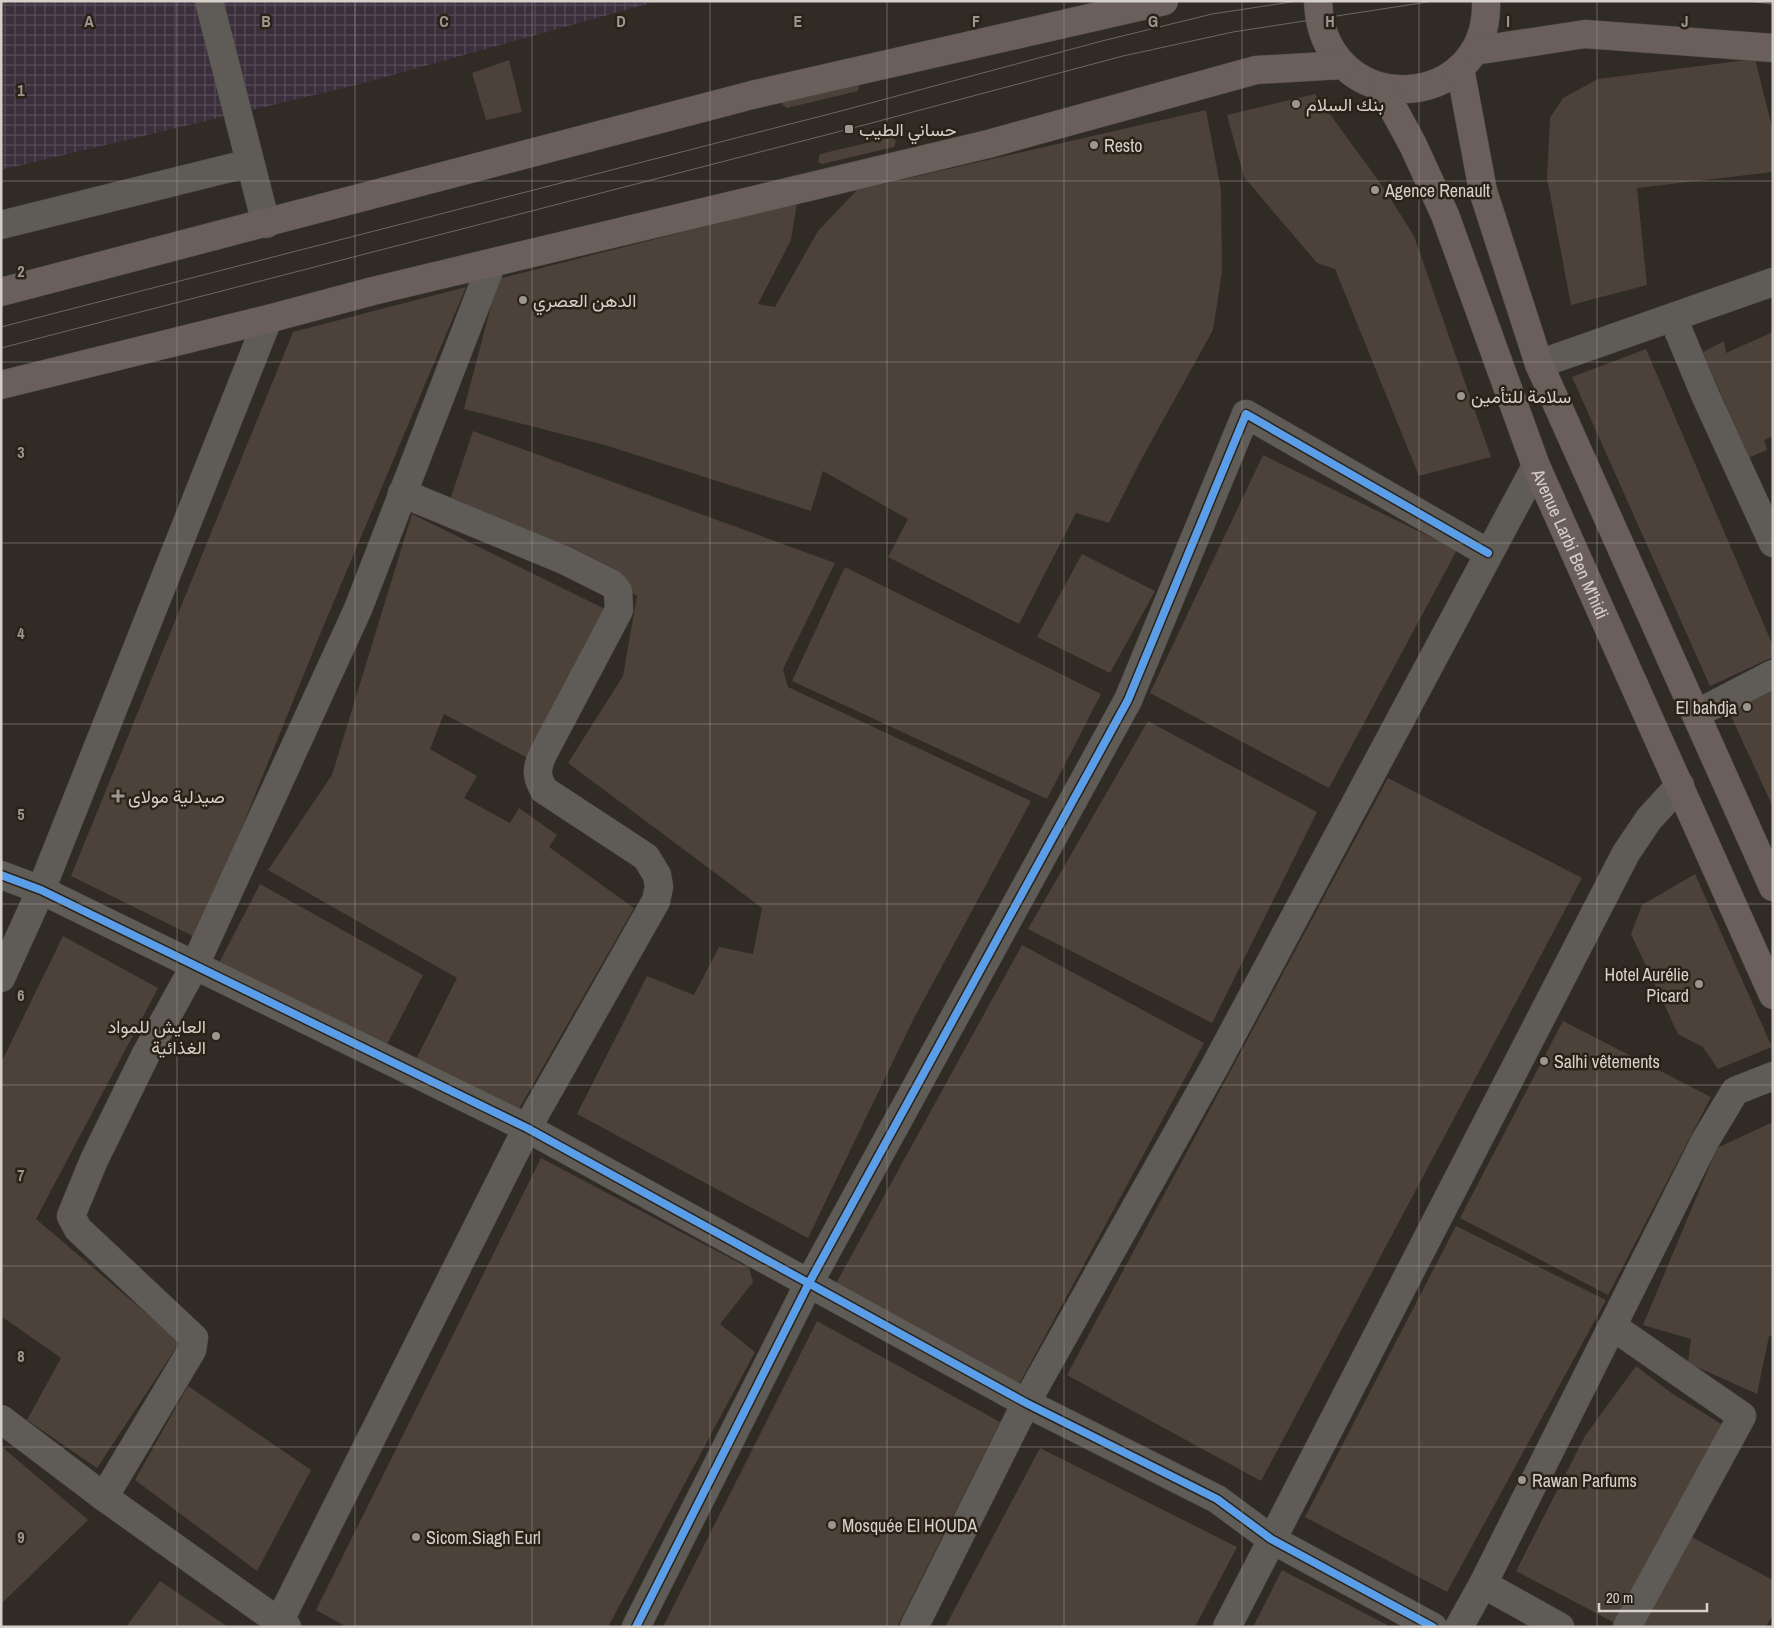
<svg xmlns="http://www.w3.org/2000/svg" width="1774" height="1628" viewBox="0 0 1774 1628" font-family="'Archivo Narrow',Vazirmatn,sans-serif">
<defs>
<pattern id="industrial-grid" width="8" height="8" patternUnits="userSpaceOnUse" patternTransform="scale(1.25)"><rect width="8" height="8" fill="#3a2f3b"/><path d="M0 4h8M4 0v8" fill="none" stroke="#564c56"/></pattern>
</defs>
<rect width="100%" height="100%" fill="#302b25"/>
<path fill="url(#industrial-grid)" d="M1,1H658L360,84L1,170Z"/>
<g fill="#4c423a">
<path d="M1755,59L1773,131V172L1637,188L1647,285L1571,305L1547,178L1550,118L1563,98L1598,79Z"/>
<path d="M509,60L522,112L486,120L472,73Z"/>
<path d="M859,84L858,91L787,108L782,104V101Z"/>
<path d="M1315,94L1381,184L1414,236L1491,457L1419,476L1335,269L1317,263L1244,177L1227,115Z"/>
<path d="M1206,110L1221,190L1222,272L1213,330L1141,460L1109,523L1076,513L1019,624L888,557L908,519L823,471L811,511L605,445L464,409L498,279L797,203L791,240L758,304L775,307L818,231L857,190Z"/>
<path d="M892,137L896,141L894,147L822,164L818,162L820,154Z"/>
<path d="M466,287L321,632L197,938L71,876L293,332Z"/>
<path d="M1773,332V436L1764,440L1767,450L1748,458L1703,352L1724,341L1726,353Z"/>
<path d="M1646,349L1773,646V657L1710,686L1572,377Z"/>
<path d="M473,431L835,563L783,669L788,687L1031,801L913,1020L808,1238L577,1114L647,976L694,995L719,947L753,954L762,908L568,763L623,676L637,596L449,503Z"/>
<path d="M1263,455L1457,550L1329,788L1150,693Z"/>
<path d="M412,514L609,611L528,758L444,714L430,749L477,776L464,798L510,823L519,808L557,835L549,847L634,908L516,1114L415,1061L457,978L268,870L332,775Z"/>
<path d="M1082,554L1155,591L1110,673L1037,637Z"/>
<path d="M845,567L1101,694L1047,799L792,681Z"/>
<path d="M1773,690V807L1729,712Z"/>
<path d="M1148,721L1317,812L1212,1023L1028,929Z"/>
<path d="M1388,778L1582,878L1261,1481L1067,1375Z"/>
<path d="M1695,874L1772,1047L1718,1069L1703,1047L1678,1034L1631,934L1642,905Z"/>
<path d="M260,884L423,975L385,1048L218,965Z"/>
<path d="M63,936L158,988L36,1219L180,1342L97,1468L27,1420L61,1358L1,1316V1063Z"/>
<path d="M1022,945L1204,1043L1017,1388L833,1289Z"/>
<path d="M1563,1021L1711,1097L1608,1295L1460,1218Z"/>
<path d="M1773,1122V1335L1769,1336L1757,1394L1688,1363L1691,1339L1643,1325L1717,1148Z"/>
<path d="M541,1158L749,1268L753,1282L720,1324L755,1352L608,1627H347L316,1610Z"/>
<path d="M1456,1226L1606,1300L1447,1592L1305,1517Z"/>
<path d="M817,1321L1000,1422L897,1627H663Z"/>
<path d="M1636,1366L1670,1392L1723,1425L1615,1623L1516,1571L1585,1436Z"/>
<path d="M188,1386L311,1470L257,1571L135,1480Z"/>
<path d="M1,1446L88,1520L1,1604Z"/>
<path d="M1040,1448L1237,1547L1195,1627H945Z"/>
<path d="M1682,1532L1773,1580V1614L1766,1627H1637Z"/>
<path d="M1282,1570L1391,1627H1253Z"/>
<path d="M160,1581L228,1627H126Z"/>
</g>
<g fill="none" stroke-linecap="round" stroke-linejoin="round">
<g stroke="#4d4943" stroke-width="29">
<g id="minor">
<path d="M209,1L266,224"/>
<path d="M1,225L250,163"/>
<path d="M1673,318L1706,397L1773,543"/>
<path d="M1539,364L1773,282"/>
<path d="M1696,714L1773,674"/>
<path d="M1,875L41,890L527,1128L1026,1403L1217,1499L1271,1539L1433,1627"/>
<path d="M1,978L41,890L268,319"/>
<path d="M1612,1326L1742,1416L1627,1627"/>
<path d="M1,1419L104,1497L279,1622"/>
<path d="M104,1497L192,1350L194,1338L78,1229L71,1216L94,1160L146,1054L194,967L358,609L492,263"/>
<path d="M1483,1584L1705,1141L1735,1091L1773,1076"/>
<path d="M287,1627L279,1622L527,1128L656,901L659,887L657,875L646,857L544,790C536,776 536,769 543,754L619,610L618,591L612,584L564,560L402,493"/>
<path d="M636,1627L809,1283L1128,700L1246,414L1488,553"/>
<path d="M914,1627L1026,1403L1215,1066L1536,466"/>
<path d="M1227,1627L1626,853L1649,819L1680,785"/>
<path d="M1459,1627L1483,1584L1560,1627"/>
</g>
</g>
<g stroke="#4d4943" stroke-width="29">
<g id="major">
<path d="M1318,1C1322,122 1490,115 1486,1"/>
<path d="M1474,51L1585,34L1773,48"/>
<path d="M1460,68L1483,191L1539,364L1773,887"/>
<path id="s1" d="M1382,88L1413,145L1445,215L1536,466L1773,995"/>
<path d="M1,292L752,95L1164,1"/>
<path d="M1,385L268,319L373,291L988,144L1256,70L1342,65"/>
</g>
</g>
<use href="#minor" stroke="#5f5c57" stroke-width="28"/>
<use href="#major" stroke="#6a5f5b" stroke-width="28"/>
<g stroke="#6c6764" stroke-width="1">
<path d="M1746,1L1773,4"/>
<path d="M1,327L837,112L1102,41L1212,14L1298,1"/>
<path d="M1,348L849,129L1123,56L1233,32L1434,1"/>
</g>
<g stroke="#2a2217" stroke-width="11">
<g id="cycleway">
<path d="M1,875L41,890L527,1128L1026,1403L1217,1499L1271,1539L1433,1627"/>
<path d="M636,1627L809,1283L1128,700L1246,414L1488,553"/>
</g>
</g>
<use href="#cycleway" stroke="#5a9eea" stroke-width="8"/>
</g>
<path fill="none" stroke="#9c9690" stroke-width="1" stroke-opacity="0.55" d="M177,1V1627M355,1V1627M532,1V1627M710,1V1627M887,1V1627M1064,1V1627M1242,1V1627M1419,1V1627M1597,1V1627M1,181H1773M1,362H1773M1,543H1773M1,724H1773M1,904H1773M1,1085H1773M1,1266H1773M1,1447H1773"/>
<g fill="#9c9690" stroke="#2a2217" stroke-width="2">
<circle cx="1296" cy="104" r="5"/>
<rect x="844" y="124" width="10" height="10" rx="2.5"/>
<circle cx="1094" cy="145" r="5"/>
<circle cx="1375" cy="190" r="5"/>
<circle cx="523" cy="300" r="5"/>
<circle cx="1461" cy="396" r="5"/>
<circle cx="1747" cy="707" r="5"/>
<path d="M115.5 788.5h5v5h5v5h-5v5h-5v-5h-5v-5h5z"/>
<circle cx="1699" cy="984" r="5"/>
<circle cx="216" cy="1036" r="5"/>
<circle cx="1544" cy="1061" r="5"/>
<circle cx="1522" cy="1480" r="5"/>
<circle cx="832" cy="1525" r="5"/>
<circle cx="416" cy="1537" r="5"/>
</g>
<g text-anchor="middle" dominant-baseline="central" stroke-width="5" stroke-linejoin="round" paint-order="stroke">
<g font-size="18" fill="#d6d0ca" stroke="#2a2217" text-anchor="start">
<text x="1306" y="104">بنك السلام</text>
<text x="859" y="129">حساني الطيب</text>
<text x="1104" y="145">Resto</text>
<text x="1385" y="190">Agence Renault</text>
<text x="533" y="300">الدهن العصري</text>
<text x="1471" y="396">سلامة للتأمين</text>
<text x="1737" y="707" text-anchor="end">El bahdja</text>
<text x="128" y="796">صيدلية مولاى</text>
<text x="1689" y="974" text-anchor="end">Hotel Aurélie<tspan x="1689" dy="21">Picard</tspan></text>
<text x="206" y="1026" text-anchor="end">العايش للمواد<tspan x="206" dy="21">الغذائية</tspan></text>
<text x="1554" y="1061">Salhi vêtements</text>
<text x="1532" y="1480">Rawan Parfums</text>
<text x="842" y="1525">Mosquée El HOUDA</text>
<text x="426" y="1537">Sicom.Siagh Eurl</text>
</g>
<g font-size="18" fill="#d6d0ca" stroke="#2a2217">
<text stroke="none"><textPath href="#s1" startOffset="494">Avenue Larbi Ben M'hidi</textPath></text>
</g>
</g>
<g font-size="16" text-anchor="middle" font-weight="bold" fill="#9c9690" stroke="#2a2217" stroke-width="5" stroke-linejoin="round" paint-order="stroke">
<text x="89" y="27">A</text>
<text x="266" y="27">B</text>
<text x="444" y="27">C</text>
<text x="621" y="27">D</text>
<text x="798" y="27">E</text>
<text x="976" y="27">F</text>
<text x="1153" y="27">G</text>
<text x="1330" y="27">H</text>
<text x="1508" y="27">I</text>
<text x="1685" y="27">J</text>
<text x="21" y="96">1</text>
<text x="21" y="277">2</text>
<text x="21" y="458">3</text>
<text x="21" y="639">4</text>
<text x="21" y="820">5</text>
<text x="21" y="1001">6</text>
<text x="21" y="1181">7</text>
<text x="21" y="1362">8</text>
<text x="21" y="1543">9</text>
</g>
<rect width="1774" height="1628" fill="none" stroke="#d6d0ca" stroke-width="5"/>
<path d="M1599 1603v8h108v-8" fill="none" stroke="#d6d0ca" stroke-width="2.5"/>
<text x="1606" y="1603" font-size="15" fill="#d6d0ca" stroke="#2a2217" stroke-width="4" paint-order="stroke">20 m</text>
</svg>
